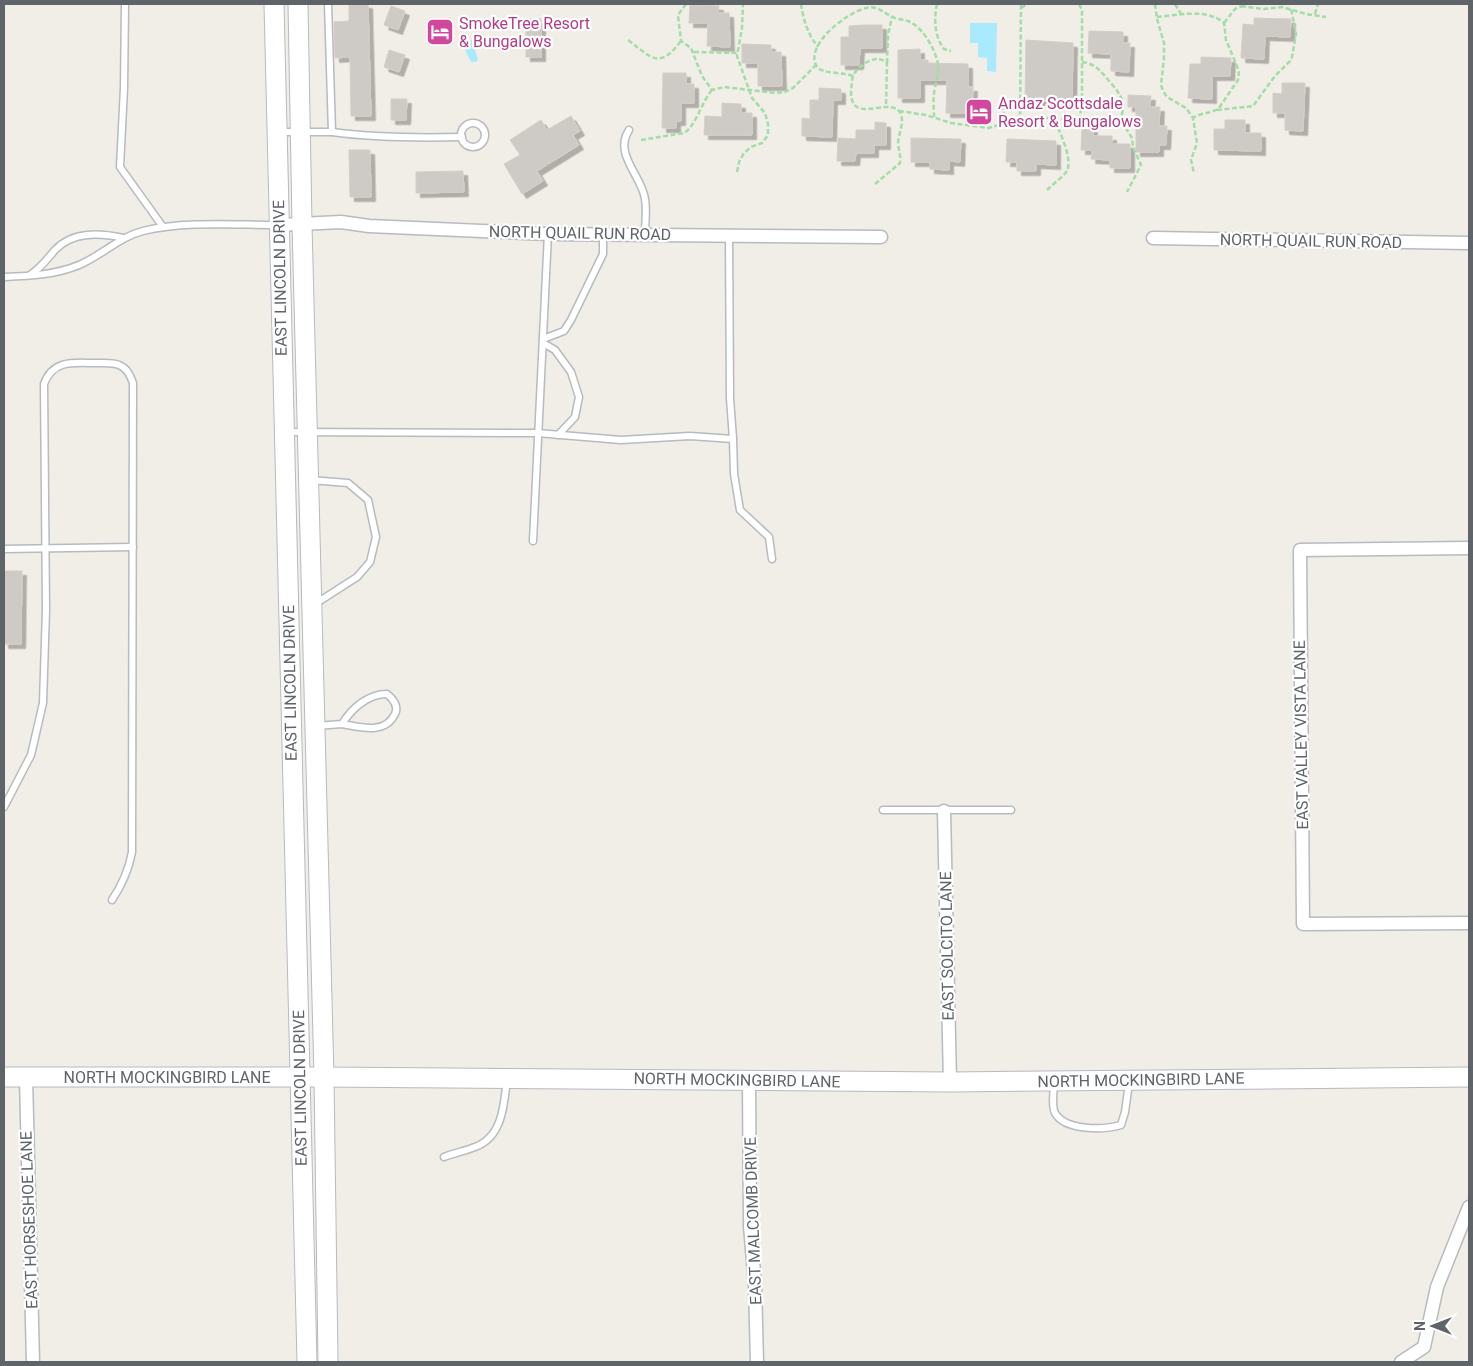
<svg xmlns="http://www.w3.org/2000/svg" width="1473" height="1366" viewBox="0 0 1473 1366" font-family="Roboto,sans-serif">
<defs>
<filter id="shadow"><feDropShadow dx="4.5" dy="4.5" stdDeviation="0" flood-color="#0004"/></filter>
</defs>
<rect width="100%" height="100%" fill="#f1ede7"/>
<g fill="#a9eaff">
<path d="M970,23H997L996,72L987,71V58L978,57V43H970Z"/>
<path d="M469,40H472L476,45L475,50L478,59L476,62H471L466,52L465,44Z"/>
</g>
<g fill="#cecac5" stroke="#d7cdc4" filter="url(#shadow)">
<path d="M349,4H368L371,116H351L350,57L335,58L334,22L349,21Z"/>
<path d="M690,5L719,6L718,13H729L730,47L707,46L708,23H689Z"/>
<path d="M391,6L405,11L398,30L384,25Z"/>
<path d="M1254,18L1291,19L1290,37L1265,36L1264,59L1241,58L1243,24L1254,25Z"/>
<rect x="526" y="19" width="15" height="38"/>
<path d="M864,25H882V48H860L859,65H841V37H849V26Z"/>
<path d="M1089,31L1123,32V43H1130L1129,72L1111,71V54L1088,53Z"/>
<path d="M1026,40L1073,43L1072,102L1025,101Z"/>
<path d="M742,44L771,45V52H781L782,86H758V63H742Z"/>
<path d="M920,49V60H928V63L968,64V87H973L972,113H946L947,80H920V98H898V50Z"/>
<path d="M389,50L405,55L399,72L384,67Z"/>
<path d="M1201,57L1231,58L1230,76H1212V99L1188,98L1190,64H1201Z"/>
<path d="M663,73H686V84H694V103H681V121H676V128H662Z"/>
<path d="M1282,83H1305L1303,131L1285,130V113H1273V93L1282,94Z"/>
<path d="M819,88L841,89V100H833L832,137L802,136V118L810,119V100H819Z"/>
<path d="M1128,95L1151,96L1150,107H1160L1159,126H1167L1166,145H1159V152H1136V107H1128Z"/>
<path d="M391,99H407L406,120H391Z"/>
<path d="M722,103L741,104V113H752V135H704L705,116L722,117Z"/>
<path d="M571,116L580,131L573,135L579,145L537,171L543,181L522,194L504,164L520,155L510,140L541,120L547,130Z"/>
<path d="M1225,120H1245V133H1261V151L1214,150V129H1225Z"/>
<path d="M875,122L886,123V145H874V153H856L855,161H837L838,138L856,139V130H875Z"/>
<path d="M1082,127L1093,128V136H1112V144H1130V168H1110V160L1091,159L1092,150H1081Z"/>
<path d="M911,138L961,139L960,162L949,161V170L930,169V162H911Z"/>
<path d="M1007,139L1056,141V165L1036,164V171H1017V162H1006Z"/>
<path d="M349,150H370L371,197H350Z"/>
<path d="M463,171L464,192L416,193V172Z"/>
<path d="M4,571H22L21,644H4Z"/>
</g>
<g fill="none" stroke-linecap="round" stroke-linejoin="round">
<g stroke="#b7bbbe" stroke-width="9">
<g id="lane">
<path d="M125,4L124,88L120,167L163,227"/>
<circle cx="473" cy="135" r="12"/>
<path d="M629,130C613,154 642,176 645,199C647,211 645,223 645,235"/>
<path d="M279,132H332L328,4"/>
<path d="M332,132C375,138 418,138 462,137"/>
<path d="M729,235L730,398L733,439"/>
<path d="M30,275C41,268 47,259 55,250C73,231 100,233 123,238"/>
<path d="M4,277C29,276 55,275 79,265C101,256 119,237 143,231C185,221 234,225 277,225"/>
<path d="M543,339L564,331L571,320L603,254V235"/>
<path d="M543,343L555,350L571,372L579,397L575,417L558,435"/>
<path d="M285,432L537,433L621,440L690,436L733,439L734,474L740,510L769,537L772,559"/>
<path d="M310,480L348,483L368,500L376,537L370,562L357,577L315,604"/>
<path d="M533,541L548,234"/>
<path d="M4,549L133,547"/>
<path d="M316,726L342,724C352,708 368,694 387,694C393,699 399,706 395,714C385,735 360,727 342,724"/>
<path d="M4,807L31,755L43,703L46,610L44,384C53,359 74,363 96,363C104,363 113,362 119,365C127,368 130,375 133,383L132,852C129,869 122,885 112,900"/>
<path d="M883,810H1011"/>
<path d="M1054,1082C1054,1091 1051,1106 1055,1113C1065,1131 1104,1130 1121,1125L1125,1112L1129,1083"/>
<path d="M444,1157C454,1153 465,1151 475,1147C503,1137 504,1104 507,1079"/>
</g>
</g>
<g stroke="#b7bbbe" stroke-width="15">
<g id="street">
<path d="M279,225L341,222L369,226L548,234L881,237"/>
<path d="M1153,238L1469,243"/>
<path d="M1469,548L1300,550L1303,924L1469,923"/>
<path d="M944,811L950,1082"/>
<path d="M26,1078L33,1362"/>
<path d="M749,1080L750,1226L755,1285L757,1362"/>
<path d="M1401,1362L1424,1347L1437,1287L1469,1207"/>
</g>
</g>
<g stroke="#b5bbbf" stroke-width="21">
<g id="secondary">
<path d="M274,4L307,1362"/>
<path d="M298,4L302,225L324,1077L328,1362"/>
<path d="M4,1077H324L950,1082L1469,1077"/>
</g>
</g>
<g stroke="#a3dda7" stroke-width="2.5" stroke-dasharray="5 2.5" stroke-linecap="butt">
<path d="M686,4L678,15L681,41L691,48L702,76L712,90L724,87L775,93L785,92L793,88L816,65"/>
<path d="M801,4C803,19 808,35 818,47"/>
<path d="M937,4C934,18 934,36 944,49L951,51"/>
<path d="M1079,4L1082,10V94L1080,119"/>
<path d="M1155,4L1157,19L1164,43V58L1161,85L1163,91L1167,97L1186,108L1193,118L1197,143L1191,160L1194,173"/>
<path d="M1175,4L1181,14"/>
<path d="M1241,6L1263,9L1282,7L1306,14L1326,17"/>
<path d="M1021,8L1028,4"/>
<path d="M1315,14L1318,4"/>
<path d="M1157,17C1178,15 1207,8 1224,23L1226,40L1239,71L1238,80L1219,108C1211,114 1202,112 1193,118"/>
<path d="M1224,23L1235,9L1247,4"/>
<path d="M628,40C652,58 659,70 681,41"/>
<path d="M694,52L737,53"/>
<path d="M1082,62C1097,64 1101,72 1110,82C1121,95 1128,104 1119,121"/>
<path d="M887,63L888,35L892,17"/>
<path d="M853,76C844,72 822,74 817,67C803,45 848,12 866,8C878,5 883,13 893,17C898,20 904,19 908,21C923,27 935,49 938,64C939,74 935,84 934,94C933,102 934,110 934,117"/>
<path d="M1217,110L1253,106L1275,76L1290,61L1292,57L1296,34L1291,8"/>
<path d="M899,111L926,115L951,123L988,128L1003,124L1025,122L1045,118L1122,122L1132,138L1133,147L1141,165L1127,192"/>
<path d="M1020,122L1021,4"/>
<path d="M1000,124L1004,112L1003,103"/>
<path d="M641,140L684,133C696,126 701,103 712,90"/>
<path d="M737,172L739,162L744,153L751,147L762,143L768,135V124L765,113L752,98L737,56L742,28L743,4"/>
<path d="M875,184L900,163C901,156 899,151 898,144C898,134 907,118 898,110C885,99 851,124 851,92C852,87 851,81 853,77C855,70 863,64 869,61C876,58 881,58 887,63L886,107"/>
<path d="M1047,190C1053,184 1062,178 1067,171C1073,158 1059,131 1054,118"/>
</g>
<use href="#lane" stroke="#fff" stroke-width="6"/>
<use href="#street" stroke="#fff" stroke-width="12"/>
<use href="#secondary" stroke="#fff" stroke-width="19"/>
</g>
<defs>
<g id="hotel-square" transform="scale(1.4375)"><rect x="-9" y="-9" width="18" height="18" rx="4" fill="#d1479c" stroke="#fff"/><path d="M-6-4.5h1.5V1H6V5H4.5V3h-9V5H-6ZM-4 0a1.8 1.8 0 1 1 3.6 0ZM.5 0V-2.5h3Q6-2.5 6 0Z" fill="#fff"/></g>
</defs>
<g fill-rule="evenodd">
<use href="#hotel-square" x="440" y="32"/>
<use href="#hotel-square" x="979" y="112"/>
</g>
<g text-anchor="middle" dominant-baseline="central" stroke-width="4.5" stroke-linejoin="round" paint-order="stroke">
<g font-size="16" fill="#b23c85" stroke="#fff" text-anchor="start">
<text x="459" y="23">SmokeTree Resort<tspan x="459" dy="18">&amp; Bungalows</tspan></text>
<text x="998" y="103">Andaz Scottsdale<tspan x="998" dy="18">Resort &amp; Bungalows</tspan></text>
</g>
<g font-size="16" fill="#5e6468" stroke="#fff">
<text transform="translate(580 233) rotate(1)">NORTH QUAIL RUN ROAD</text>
<text transform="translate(1311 241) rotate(1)">NORTH QUAIL RUN ROAD</text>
<text transform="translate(280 278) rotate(-91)">EAST LINCOLN DRIVE</text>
<text transform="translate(290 683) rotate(-91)">EAST LINCOLN DRIVE</text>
<text transform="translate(1301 735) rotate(-91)">EAST VALLEY VISTA LANE</text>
<text transform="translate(947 946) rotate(-91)">EAST SOLCITO LANE</text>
<text x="167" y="1077">NORTH MOCKINGBIRD LANE</text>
<text transform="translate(737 1080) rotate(1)">NORTH MOCKINGBIRD LANE</text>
<text transform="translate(1141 1080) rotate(-1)">NORTH MOCKINGBIRD LANE</text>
<text transform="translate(300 1088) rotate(-91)">EAST LINCOLN DRIVE</text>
<text transform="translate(29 1220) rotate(-92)">EAST HORSESHOE LANE</text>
<text transform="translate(753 1221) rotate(-92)">EAST MALCOMB DRIVE</text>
</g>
</g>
<rect width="1473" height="1366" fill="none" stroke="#5e6468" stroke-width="10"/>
<g transform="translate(1433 1326) rotate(270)" stroke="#ffffff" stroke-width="4" paint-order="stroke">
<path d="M0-4L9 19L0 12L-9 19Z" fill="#5e6468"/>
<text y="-8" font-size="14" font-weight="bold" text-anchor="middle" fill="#5e6468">N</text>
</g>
</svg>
